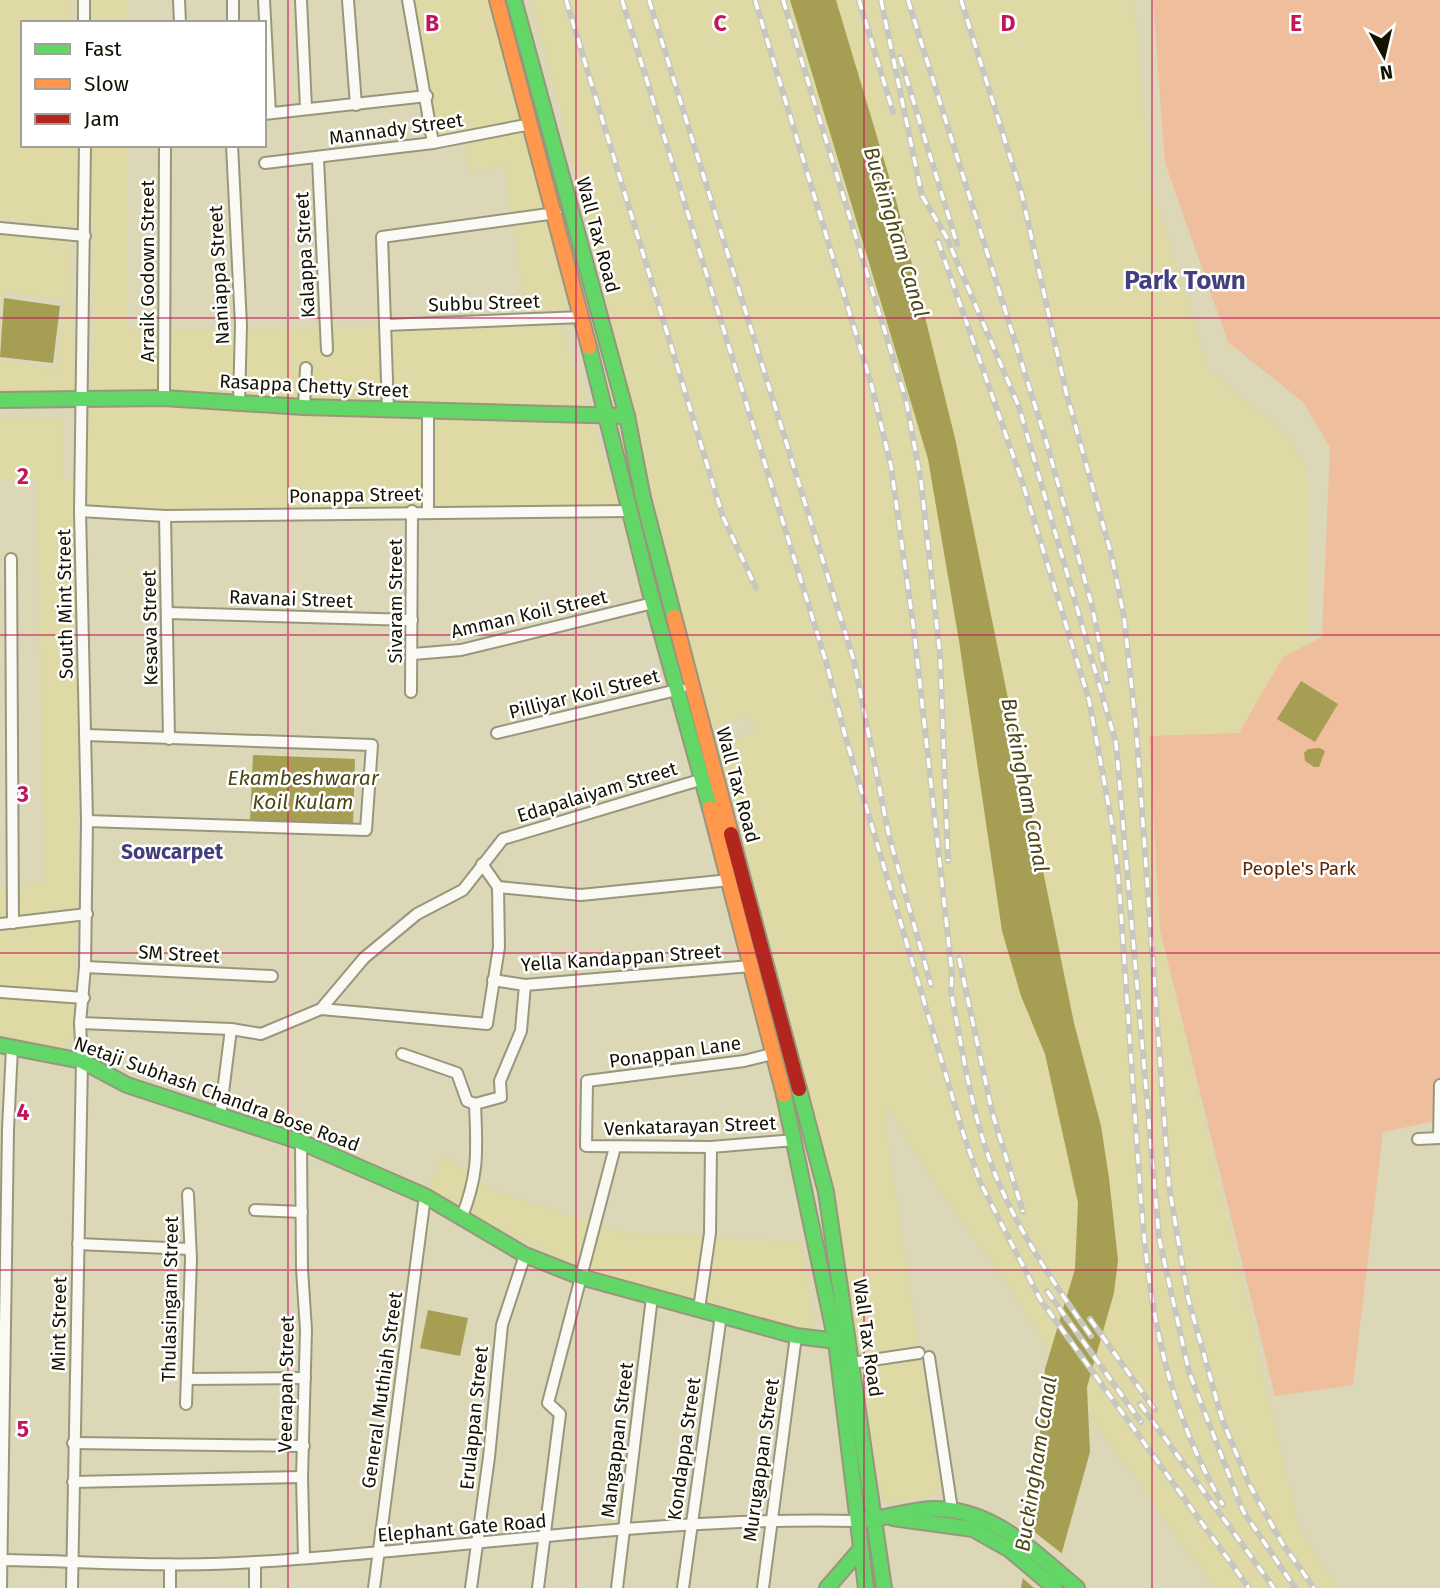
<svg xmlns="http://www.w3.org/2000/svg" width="1440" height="1588" viewBox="0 0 1440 1588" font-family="'Fira Sans',sans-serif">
<rect width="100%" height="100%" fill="#dbd7b7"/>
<g fill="#ded9a5">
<path d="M0,0H69L70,23H23V145H77L81,228L0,218Z"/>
<rect x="89" y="0" width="39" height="23"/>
<path d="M407,0H490L569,310L526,311L504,167L468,171L462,132L432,137Z"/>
<path d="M533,0H1134L1150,181L1208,368L1288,436L1307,469V644L1283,657L1239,734L1149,737L1160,930L1299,1527L1336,1588H1215L1102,1433L997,1270L932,1179L888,1107L885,1124L941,1494L883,1503L824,1150L718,745L755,732L750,716L710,727Z"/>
<path d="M91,145H128V330L560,326L621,510L147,513L81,510L95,332Z"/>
<path d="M0,233L70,241L74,400L0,396V361L58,370L64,299L3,292L0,302Z"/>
<path d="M0,417L63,419L64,478H73L79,689L77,906L73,1037L57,1050L0,1038V887L44,883L37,479H0Z"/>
<path d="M443,1154L497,1192L621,1232L801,1242L816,1332L577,1267L427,1193Z"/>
</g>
<path fill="#eebe9d" d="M1153,0H1440V1120L1383,1132L1353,1385L1275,1396L1160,930L1149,736L1239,733L1283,657L1322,637L1330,447L1303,402L1228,342L1165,163Z"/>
<g fill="#a69e52">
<path d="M790,0H836L896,200L955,438L1074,1023L1101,1126L1109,1178L1118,1260L1114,1293L1087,1387L1090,1452L1052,1588H1021L1033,1523L1045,1369L1075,1269L1078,1203L1045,1054L1021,996L1002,931L959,641L928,459Z"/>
<path d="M4,298L60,306L53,363L0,357Z"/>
<path d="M1301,681L1338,704L1315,742L1277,719Z"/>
<path d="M1320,748L1325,751L1319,767H1314L1305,761L1304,753L1308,749Z"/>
<path d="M253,755L355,759L353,825L250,820Z"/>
<path d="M428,1310L468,1318L460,1356L420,1348Z"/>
</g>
<path fill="#dbd7b7" d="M1032,1530L1065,1556L1056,1588H1034L1020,1576L1027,1536Z"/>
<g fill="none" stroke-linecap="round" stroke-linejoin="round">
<g stroke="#98967c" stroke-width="14">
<g id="street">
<path d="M84,0V23"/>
<path d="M179,0L180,23"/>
<path d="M264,0L270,113"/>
<path d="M301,0L306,108"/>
<path d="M348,0L356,105"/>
<path d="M408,0L433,143"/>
<path d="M233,23V0"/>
<path d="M264,114L427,96"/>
<path d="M232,145L241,325L239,403"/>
<path d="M318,159L327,350"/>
<path d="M265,163L433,143L531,124"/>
<path d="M0,228L85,236"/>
<path d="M386,325L582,317"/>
<path d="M164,398L165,145"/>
<path d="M304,407L306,368"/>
<path d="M388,409L382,237L556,213"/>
<path d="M428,410V511"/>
<path d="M80,511L165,516L630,511"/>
<path d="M165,516L169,739"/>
<path d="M11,559L13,923"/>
<path d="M168,613L412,620"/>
<path d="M413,654L461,650L653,603"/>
<path d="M411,692L412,511"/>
<path d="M497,733L681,689"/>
<path d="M86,735L372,745L366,830L87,821"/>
<path d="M498,887L581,895L730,880"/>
<path d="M0,924L87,914"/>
<path d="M85,967L272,976"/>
<path d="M493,980L525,985L751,966"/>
<path d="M0,992L84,998"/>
<path d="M321,1009L487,1024L499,947L498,887L482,864"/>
<path d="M80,1023L231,1029L261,1034L321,1009L364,958L417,914L463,890L503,839L703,779"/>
<path d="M402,1054L457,1073L467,1101L475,1104"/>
<path d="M772,1054L744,1061L587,1081L586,1146L711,1147L795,1140"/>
<path d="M220,1116L231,1029"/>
<path d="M1439,1138L1440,1085"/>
<path d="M1418,1139L1440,1138"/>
<path d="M301,1142L302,1269L306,1330L302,1477L304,1557"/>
<path d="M255,1210L302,1212"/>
<path d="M461,1219C479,1174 477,1152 475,1104L501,1097L500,1081L521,1031L525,985"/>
<path d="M78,1244L190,1249"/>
<path d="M699,1309L710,1233L711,1147"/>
<path d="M929,1357L952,1510"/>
<path d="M852,1363L919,1353"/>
<path d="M187,1379L305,1378"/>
<path d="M186,1404L191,1259L188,1194"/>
<path d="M73,1443L304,1446"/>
<path d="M73,1482L302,1477"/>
<path d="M1,1560C85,1561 170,1568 255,1562C455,1550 655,1516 857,1521"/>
<path d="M255,1562V1588"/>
<path d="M170,1565V1588"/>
<path d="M1,1588L8,1129L12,1048"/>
<path d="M72,1588L82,1061L80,1023L85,967L87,821L80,511L85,145"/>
<path d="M374,1588L425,1196"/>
<path d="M471,1588L489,1457L502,1325L525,1255"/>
<path d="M538,1588L560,1414L548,1403L615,1147"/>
<path d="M617,1588L652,1297"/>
<path d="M683,1588L721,1315"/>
<path d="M763,1588L796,1336"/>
</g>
</g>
<g stroke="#98967c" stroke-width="18">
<g id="fast">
<path d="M514,0L627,416L643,498L674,617"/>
<path d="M589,347L650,592L710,808"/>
<path d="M0,400L164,398L304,407L627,416"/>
<path d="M0,1045L82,1061L127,1085L301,1142L425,1196L525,1255L581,1277L796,1336L845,1342"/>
<path d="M799,1089L826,1192L884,1588"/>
<path d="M784,1095L836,1342L866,1588"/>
<path d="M893,1518L973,1529L1010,1550L1055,1588"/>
<path d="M864,1520C888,1518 909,1510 933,1509C994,1508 1033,1552 1077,1588"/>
<path d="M827,1588L860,1550"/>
</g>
</g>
<g stroke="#98967c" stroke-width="18">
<g id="slow">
<path d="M497,0L589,347"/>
<path d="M674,617L731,834"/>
<path d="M710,808L784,1095"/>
</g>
</g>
<g stroke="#98967c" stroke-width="18">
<path id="jam" d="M731,834L799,1089"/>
</g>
<use href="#street" stroke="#faf9f4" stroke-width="10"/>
<use href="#fast" stroke="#63d668" stroke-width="14"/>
<use href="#slow" stroke="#ff974d" stroke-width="14"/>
<use href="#jam" stroke="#b3261e" stroke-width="14"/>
<g stroke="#c7c7be" stroke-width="6">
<g id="rail">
<path d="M566,0L723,517L756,588"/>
<path d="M622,0L827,665L846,739L964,1136L981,1184L1040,1299L1249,1588"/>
<path d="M649,0L854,661L889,836L931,985"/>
<path d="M755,0L872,387L891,466L914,631L952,973L951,992C963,1053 972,1117 995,1174C1019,1233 1055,1285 1091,1336"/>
<path d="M783,0L906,400L921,481L940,655L948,861"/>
<path d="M859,0L893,112"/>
<path d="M881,0L922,196L946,236L1019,407L1116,743L1159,1238L1189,1372L1243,1511L1295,1588"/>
<path d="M908,0L1047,444L1092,606L1107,682"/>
<path d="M961,0L1022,195L1066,392L1112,557L1124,617L1136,727L1169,1186L1188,1298L1222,1419L1249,1484L1282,1543L1314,1588"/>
<path d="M900,57L957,244"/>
<path d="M938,241L1022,481L1089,700L1113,829L1119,885C1125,966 1130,1048 1136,1130C1145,1267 1152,1382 1223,1505"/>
<path d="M959,958L992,1112L1023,1212"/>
<path d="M1047,1291L1141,1422"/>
<path d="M1090,1319L1155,1410"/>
<path d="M1140,1404L1274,1588"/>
</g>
</g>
<use href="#rail" stroke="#fff" stroke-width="3.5" stroke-dasharray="10" stroke-linecap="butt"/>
</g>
<path fill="none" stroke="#c2185b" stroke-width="2" stroke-opacity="0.55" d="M288,0V1588M576,0V1588M864,0V1588M1152,0V1588M0,318H1440M0,635H1440M0,953H1440M0,1270H1440"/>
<g text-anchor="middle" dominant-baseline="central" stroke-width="5" stroke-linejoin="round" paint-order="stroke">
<g font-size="19" fill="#141200" stroke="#fff">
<text transform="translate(396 129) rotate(-8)">Mannady Street</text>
<text transform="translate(598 235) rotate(75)">Wall Tax Road</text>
<text transform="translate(305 255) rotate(-93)">Kalappa Street</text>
<text transform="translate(147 271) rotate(-90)">Arraik Godown Street</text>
<text transform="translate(219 275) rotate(-93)">Naniappa Street</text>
<text transform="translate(484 303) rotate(-2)">Subbu Street</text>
<text transform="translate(314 386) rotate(3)">Rasappa Chetty Street</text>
<text transform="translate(355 495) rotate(-1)">Ponappa Street</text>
<text transform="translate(291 599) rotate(2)">Ravanai Street</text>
<text transform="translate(395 601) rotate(-90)">Sivaram Street</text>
<text transform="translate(65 604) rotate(-91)">South Mint Street</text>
<text transform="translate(529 614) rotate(-13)">Amman Koil Street</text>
<text transform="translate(150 628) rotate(-91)">Kesava Street</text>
<text transform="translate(584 694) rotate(-14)">Pilliyar Koil Street</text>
<text transform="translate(738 785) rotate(75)">Wall Tax Road</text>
<text transform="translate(597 792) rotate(-17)">Edapalaiyam Street</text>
<text transform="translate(179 954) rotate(3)">SM Street</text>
<text transform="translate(621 958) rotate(-4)">Yella Kandappan Street</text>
<text transform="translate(675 1052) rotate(-8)">Ponappan Lane</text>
<text transform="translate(217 1094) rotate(20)">Netaji Subhash Chandra Bose Road</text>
<text transform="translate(690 1126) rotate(-2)">Venkatarayan Street</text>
<text transform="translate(170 1299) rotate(-89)">Thulasingam Street</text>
<text transform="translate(59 1324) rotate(-89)">Mint Street</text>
<text transform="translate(868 1338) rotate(82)">Wall Tax Road</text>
<text transform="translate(286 1384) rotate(-89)">Veerapan Street</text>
<text transform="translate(382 1390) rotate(-82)">General Muthiah Street</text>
<text transform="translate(474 1418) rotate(-84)">Erulappan Street</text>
<text transform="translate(617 1440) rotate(-83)">Mangappan Street</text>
<text transform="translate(684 1449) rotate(-82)">Kondappa Street</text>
<text transform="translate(761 1460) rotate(-82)">Murugappan Street</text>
<text transform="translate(462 1528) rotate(-5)">Elephant Gate Road</text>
</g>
<g font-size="19" fill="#662401" stroke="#fff">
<text x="1299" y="868">People's Park</text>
</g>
<g font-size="21" font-style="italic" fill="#4c4715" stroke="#fff">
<text transform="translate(896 232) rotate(73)">Buckingham Canal</text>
<text x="303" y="778">Ekambeshwarar<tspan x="303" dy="24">Koil Kulam</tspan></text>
<text transform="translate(1025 785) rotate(79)">Buckingham Canal</text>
<text transform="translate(1036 1464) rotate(-81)">Buckingham Canal</text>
</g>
<g font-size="21" font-weight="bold" fill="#423f7c" stroke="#fff">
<text x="172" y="852">Sowcarpet</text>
</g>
<g font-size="26" font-weight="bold" fill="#423f7c" stroke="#fff">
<text x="1185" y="280">Park Town</text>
</g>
</g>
<g font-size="23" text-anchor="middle" font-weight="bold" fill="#c2185b" stroke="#fff" stroke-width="5" stroke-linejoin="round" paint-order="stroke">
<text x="432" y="31">B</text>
<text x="720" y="31">C</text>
<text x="1008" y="31">D</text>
<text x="1296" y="31">E</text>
<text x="23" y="484">2</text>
<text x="23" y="802">3</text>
<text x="23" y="1120">4</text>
<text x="23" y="1437">5</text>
</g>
<rect x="21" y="21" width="245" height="126" fill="#ffffff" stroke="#a1a099" stroke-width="2"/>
<rect x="35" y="44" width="35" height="10" fill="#63d668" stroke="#a1a099" stroke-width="2"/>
<text x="84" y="56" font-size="21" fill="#141200">Fast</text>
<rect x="35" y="79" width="35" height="10" fill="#ff974d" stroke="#a1a099" stroke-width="2"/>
<text x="84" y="91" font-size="21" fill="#141200">Slow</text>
<rect x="35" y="114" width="35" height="10" fill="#b3261e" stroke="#a1a099" stroke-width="2"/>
<text x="84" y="126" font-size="21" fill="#141200">Jam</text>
<g transform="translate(1384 56) rotate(172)" stroke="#ffffff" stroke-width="5" paint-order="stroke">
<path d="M0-5L12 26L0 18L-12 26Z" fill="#141200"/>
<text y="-10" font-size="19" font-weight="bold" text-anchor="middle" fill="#141200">N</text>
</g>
</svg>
